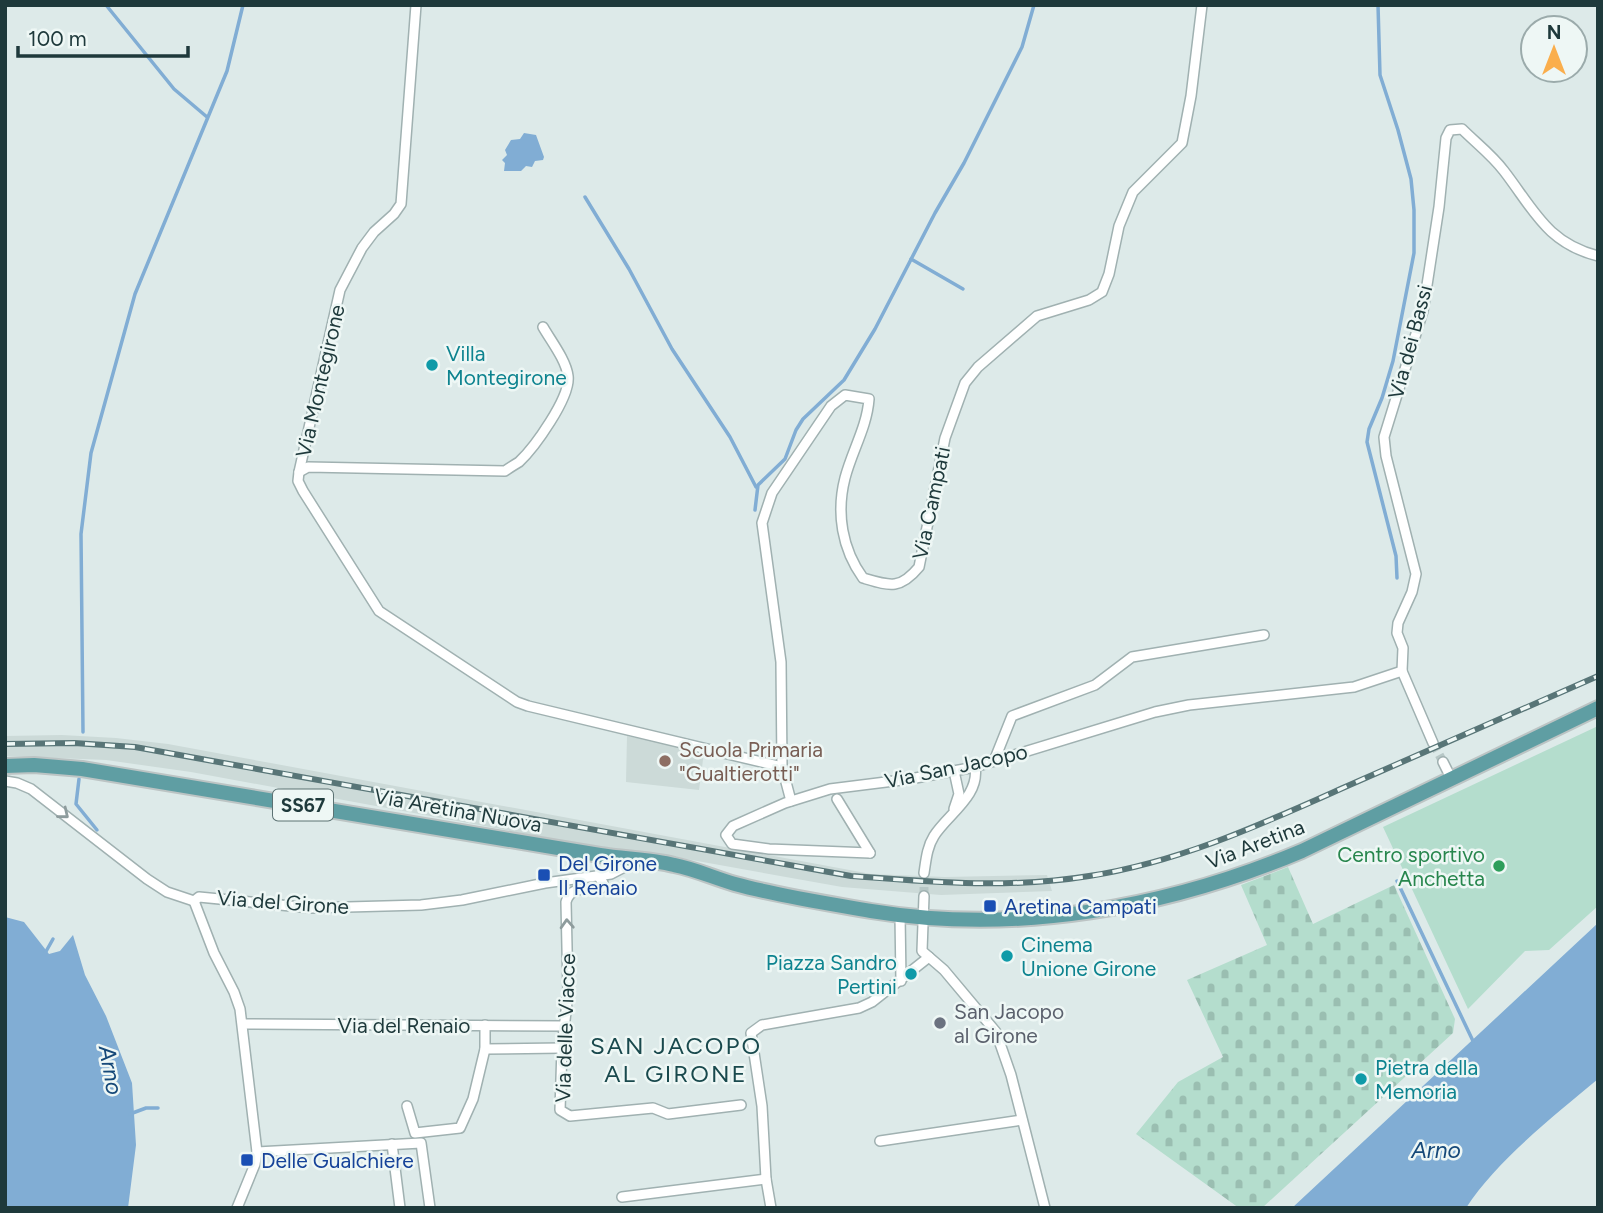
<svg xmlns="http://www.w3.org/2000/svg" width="1603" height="1213" viewBox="0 0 1603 1213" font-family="Figtree,sans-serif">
<defs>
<pattern id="cemetery-stones" width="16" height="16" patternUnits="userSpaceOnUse" patternTransform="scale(1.75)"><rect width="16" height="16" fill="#b4ddcd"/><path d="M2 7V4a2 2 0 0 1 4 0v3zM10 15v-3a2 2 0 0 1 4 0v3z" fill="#9abeb1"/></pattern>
</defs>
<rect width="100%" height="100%" fill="#ddeae9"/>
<g fill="#ccdad8">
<path d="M62,735L116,738L168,744L871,874L945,877L1047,875L1052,891L941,895L842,887L675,857L576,843L191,772L106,760L5,756V736Z"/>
<path d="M627,736L704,752L699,790L626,782Z"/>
</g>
<path fill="url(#cemetery-stones)" d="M1288,867L1313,924L1394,885L1455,1019L1453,1033L1262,1208H1239L1136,1134L1178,1082L1223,1057L1187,980L1267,945L1241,885Z"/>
<path fill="#b4ddcd" d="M1598,726V906L1549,950L1525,951L1468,1009L1383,827Z"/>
<g fill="#81add4">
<path d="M524,133L536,135L544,157L543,160L535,161L532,167L526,166L521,171H504L505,163L502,160L507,155L505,150L511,140L520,139Z"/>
<path d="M5,917L24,922L49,954L60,951L73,935L85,975L106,1016L132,1083L136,1145L128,1208H5Z"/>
<path d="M1598,923V1079C1554,1116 1497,1160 1466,1208H1292Z"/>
</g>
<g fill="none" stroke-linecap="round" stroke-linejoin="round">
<g stroke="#81add4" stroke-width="3.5">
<path d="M106,5L174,89L207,117"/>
<path d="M1378,5L1380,75L1398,130L1411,179L1414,210V253L1393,361L1382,398L1369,429L1367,442L1396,556L1397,578"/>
<path d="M585,197L629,269L672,349L730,437L756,487"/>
<path d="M911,259L963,289"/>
<path d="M755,510L758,485L785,459L796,430L803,419L844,380L875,329L935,213L964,163L1022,47L1034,5"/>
<path d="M83,732L81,534L91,453L135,294L227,71L243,5"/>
<path d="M79,779L76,804L97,830"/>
<path d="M1397,881L1473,1041"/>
<path d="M44,955L53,939"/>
<path d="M130,1114L146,1108H158"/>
</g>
<g stroke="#b7c7c6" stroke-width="9" stroke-dasharray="9 4.5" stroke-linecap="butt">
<path d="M1433,743L1443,762"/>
<path d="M924,896V873"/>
</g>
<g stroke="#a0b1b1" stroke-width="12">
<g id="minor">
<path d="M416,5L401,204L394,214L374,232L362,248L340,290L299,472L298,481L303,491L379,611L517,702L528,706L782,767"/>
<path d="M299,472L308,467L505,471C509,468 514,465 519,462C534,448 571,397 568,376C566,360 551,341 543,327"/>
<path d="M1433,743L1402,671L1403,648L1397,633L1398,623L1412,592L1416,574L1386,456L1384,437L1423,311L1439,207L1446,138L1450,130L1462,129C1476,143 1492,155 1504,171C1534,210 1547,243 1598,256"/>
<path d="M994,761L1012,716L1095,685L1132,657L1264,635"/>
<path d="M1443,762L1451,778"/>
<path d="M954,771L959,794L954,809"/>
<path d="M5,781L17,783L31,789L147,879L167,892L194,901L199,897L311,908L421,905L462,900L545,883L611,874L638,860"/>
<path d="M837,799L870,853"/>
<path d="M791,801L782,767L781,662L762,523L772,493L831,406L845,395L869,399C867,427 852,451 845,478C836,513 842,549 863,578C890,586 900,590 919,567L945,438L965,383L978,367L1037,316L1089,300L1102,292L1109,274L1119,226L1133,192L1182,143L1191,96L1202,5"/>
<path d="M870,853L769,849L732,844L726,835L733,826L785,803L830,789L910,779L975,767L1155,712L1189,705L1354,687L1402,671"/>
<path d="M924,873C926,860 927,847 934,836C948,814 980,796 975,767"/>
<path d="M598,875L603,883L601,888C587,889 570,886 566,902L568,993L562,1048L560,1110L570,1116L653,1108L668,1114L741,1105"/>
<path d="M924,896L922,951L944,970L996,1032L1011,1075L1045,1208"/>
<path d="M194,901L214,953L234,992L240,1009L257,1152L255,1164L237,1208"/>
<path d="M900,915L901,981"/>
<path d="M243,1024L566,1026"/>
<path d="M485,1025V1049L562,1048"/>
<path d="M407,1106L415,1133L460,1128L473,1099L485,1049"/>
<path d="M880,1141L1022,1120"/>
<path d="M392,1144L400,1208"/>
<path d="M257,1152L421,1143L430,1208"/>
<path d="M622,1197L766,1179"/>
<path d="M771,1208L766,1179L762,1106L751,1033L762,1025L859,1008L872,1002L929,957"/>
</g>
</g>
<g stroke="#bcc4c4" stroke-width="18">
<path id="primary" d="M5,766L34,765L82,769L600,855C624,859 650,859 674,865C695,869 714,878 735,884C779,896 826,903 871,911C1017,935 1167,908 1302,851L1598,708"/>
</g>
<use href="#minor" stroke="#fff" stroke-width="9"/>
<use href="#primary" stroke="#5f9ea3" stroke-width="14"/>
<g stroke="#587577" stroke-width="6">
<path id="rail" d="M5,744L74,743L135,747L851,876C930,882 1010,889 1089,876C1180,862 1262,824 1345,787C1429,750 1513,713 1598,676"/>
</g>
<use href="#rail" stroke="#eef7f5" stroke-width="3.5" stroke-dasharray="10" stroke-linecap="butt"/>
</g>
<defs><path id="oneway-chevron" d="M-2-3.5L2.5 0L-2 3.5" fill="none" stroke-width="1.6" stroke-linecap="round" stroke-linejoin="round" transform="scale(1.75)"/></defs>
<g stroke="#8e9c9d">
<use href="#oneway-chevron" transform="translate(64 814) rotate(39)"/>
<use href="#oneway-chevron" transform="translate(567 924) rotate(-93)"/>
</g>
<g fill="#0f9aa8" stroke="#eef7f5" stroke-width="2.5">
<circle cx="432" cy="365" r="7"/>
<circle cx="1007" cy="956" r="7"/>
<circle cx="911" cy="974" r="7"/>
<circle cx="1361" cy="1079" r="7"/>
</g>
<circle fill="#8d6e63" stroke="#eef7f5" stroke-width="2.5" cx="665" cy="761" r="7"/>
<circle fill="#2e9e5b" stroke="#eef7f5" stroke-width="2.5" cx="1499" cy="866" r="7"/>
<g fill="#1a4fb4" stroke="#eef7f5" stroke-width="2.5">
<rect x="537" y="868" width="14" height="14" rx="3.5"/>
<rect x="983" y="899" width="14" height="14" rx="3.5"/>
<rect x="240" y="1153" width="14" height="14" rx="3.5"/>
</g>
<circle fill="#6b7280" stroke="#eef7f5" stroke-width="2.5" cx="940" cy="1023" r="7"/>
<g text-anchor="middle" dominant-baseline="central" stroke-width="5" stroke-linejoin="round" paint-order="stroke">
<rect fill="#eef7f5" stroke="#5c7273" stroke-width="2" x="273" y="789.5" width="60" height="31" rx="5"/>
<g font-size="19" font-weight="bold" fill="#1e393b">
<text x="303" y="805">SS67</text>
</g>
<g font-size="21" fill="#1e393b" stroke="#eef7f5">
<text transform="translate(1410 342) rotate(-75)">Via dei Bassi</text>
<text transform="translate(320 381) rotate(-77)">Via Montegirone</text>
<text transform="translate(931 503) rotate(-78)">Via Campati</text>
<text transform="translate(956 766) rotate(-12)">Via San Jacopo</text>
<text transform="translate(458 810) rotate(10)">Via Aretina Nuova</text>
<text transform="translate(1255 844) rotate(-21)">Via Aretina</text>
<text transform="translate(283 902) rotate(4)">Via del Girone</text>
<text x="404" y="1025">Via del Renaio</text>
<text transform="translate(565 1028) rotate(-88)">Via delle Viacce</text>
</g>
<g font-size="21" fill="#0d838f" stroke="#eef7f5" text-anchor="start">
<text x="446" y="353">Villa<tspan x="446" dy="24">Montegirone</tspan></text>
<text x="1021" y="944">Cinema<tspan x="1021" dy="24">Unione Girone</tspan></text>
<text x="897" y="962" text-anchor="end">Piazza Sandro<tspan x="897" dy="24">Pertini</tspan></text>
<text x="1375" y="1067">Pietra della<tspan x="1375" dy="24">Memoria</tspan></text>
</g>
<g font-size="21" fill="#785e54" stroke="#eef7f5" text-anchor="start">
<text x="679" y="749">Scuola Primaria<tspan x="679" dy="24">"Gualtierotti"</tspan></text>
</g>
<g font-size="21" fill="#27864d" stroke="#eef7f5" text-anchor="end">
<text x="1485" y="854">Centro sportivo<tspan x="1485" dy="24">Anchetta</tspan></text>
</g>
<g font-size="21" fill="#164399" stroke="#eef7f5" text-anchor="start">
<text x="558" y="863">Del Girone<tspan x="558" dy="24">Il Renaio</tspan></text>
<text x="1004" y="906">Aretina Campati</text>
<text x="261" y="1160">Delle Gualchiere</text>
</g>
<g font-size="21" fill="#5b616d" stroke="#eef7f5" text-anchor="start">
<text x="954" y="1011">San Jacopo<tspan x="954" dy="24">al Girone</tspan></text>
</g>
<g font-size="23" font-style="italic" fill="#164979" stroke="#eef7f5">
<text transform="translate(111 1070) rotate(80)">Arno</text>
<text x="1436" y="1150">Arno</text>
</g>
<g font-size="24" letter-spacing="2" fill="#19494d" stroke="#eef7f5">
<text x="676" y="1045">SAN JACOPO<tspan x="676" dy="28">AL GIRONE</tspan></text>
</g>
</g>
<rect width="1603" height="1213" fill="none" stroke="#1e393b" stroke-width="14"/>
<g transform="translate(1554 49)"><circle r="33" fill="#eef7f5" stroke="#9babab" stroke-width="2"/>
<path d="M0-5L12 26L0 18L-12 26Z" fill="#faae4c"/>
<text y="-10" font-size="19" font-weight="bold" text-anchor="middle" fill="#1e393b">N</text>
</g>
<path d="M18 46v10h170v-10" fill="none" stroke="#1e393b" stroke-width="3.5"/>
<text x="28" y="46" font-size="21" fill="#1e393b" stroke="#eef7f5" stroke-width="5" paint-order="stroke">100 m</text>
</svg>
